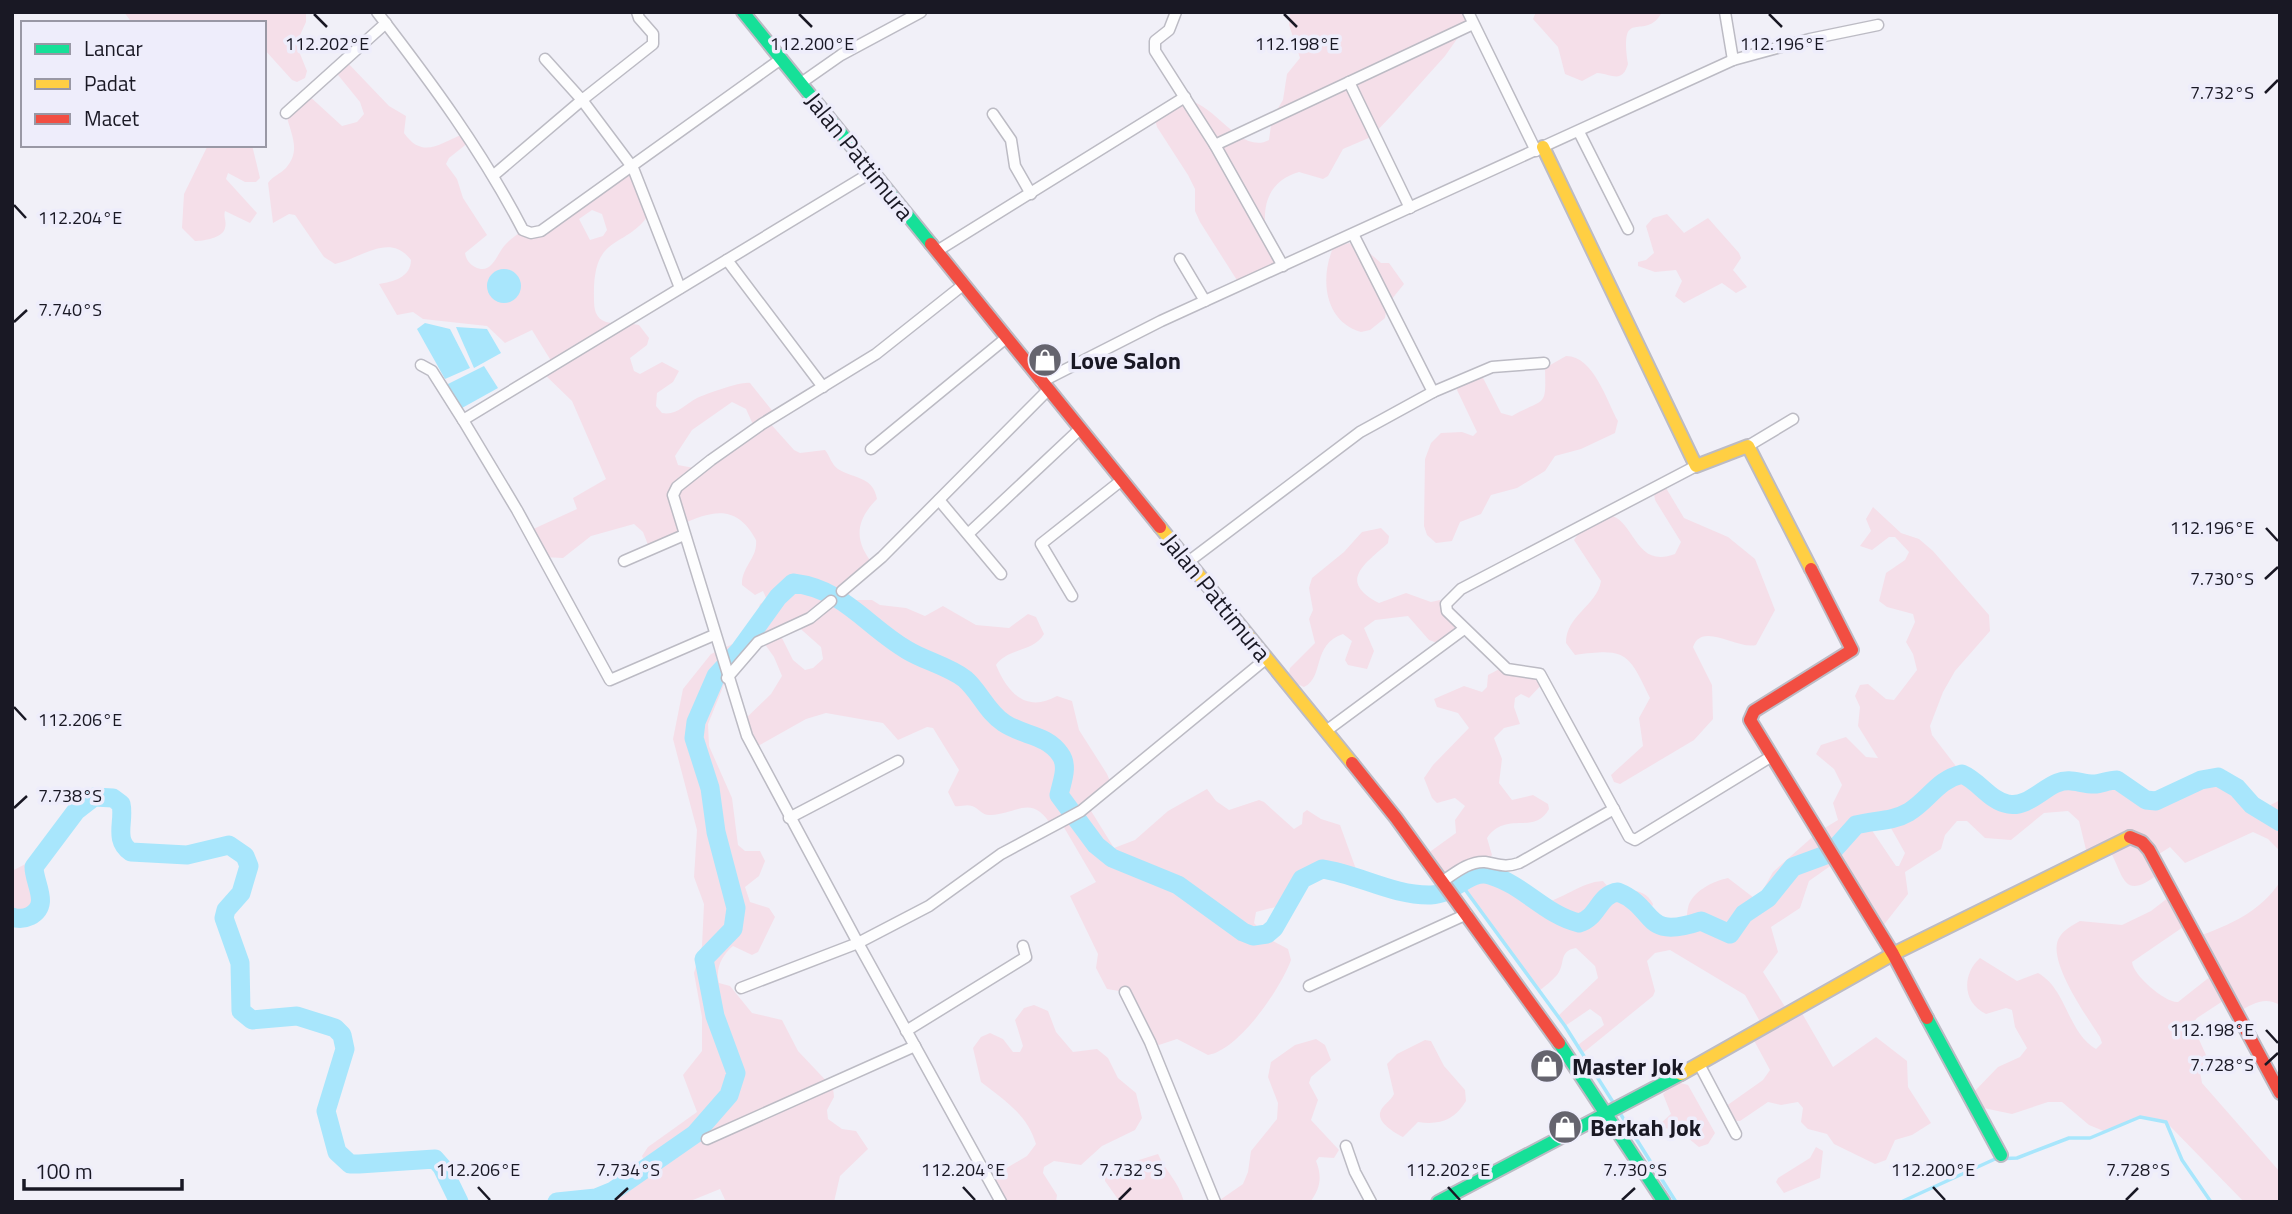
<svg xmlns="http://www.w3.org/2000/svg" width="2292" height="1214" viewBox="0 0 2292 1214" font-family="'Titillium Web',sans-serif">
<rect width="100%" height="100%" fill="#f1f0f8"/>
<g fill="#f5dfe9" fill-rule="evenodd">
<path d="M124,12H306V22L296,44L307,71L305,78L297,82L292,80L264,49V23H132Z"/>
<path d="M1290,12H1468L1471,19L1445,56L1393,114L1371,137L1343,149L1328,176L1323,179L1299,172C1252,186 1263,234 1277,268L1240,285L1200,222L1195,211V189L1188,175L1157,127L1154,116C1161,111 1170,104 1177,101C1210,91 1237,157 1269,140L1272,118L1283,100L1287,74L1300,58L1289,25Z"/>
<path d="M1536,12H1662C1645,44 1619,3 1628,64C1622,84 1612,74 1597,73L1582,81L1565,74L1558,47L1533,19Z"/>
<path d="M345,60L389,106L406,116L404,133C423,160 440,143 463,134L469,142L449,158L446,164L457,179L463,198L487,235L465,253C466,259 469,264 475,267C492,276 497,253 505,245C510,239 517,235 523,230L531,233L633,168L650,213C625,251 592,231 594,299C594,309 595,318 606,322C616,325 628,322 639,325L649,338L647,345L630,358L634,371L640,374L662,362L679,371L673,382L657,393L656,406L662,413C677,416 685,404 697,398C706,394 742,381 750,383L774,413L768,421L794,450L800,453L825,450C830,456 831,464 838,469C854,479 873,476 877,499C855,521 854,541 873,564L846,587L852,600H872L880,605L906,608L925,616L943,606L976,625L1009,628L1028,614L1036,617L1044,634C1034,652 1007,648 996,665C1008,694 1027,713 1057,696L1072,701L1079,730L1107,774L1112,786L1088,806L1114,848L1135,840L1168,811L1207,789L1216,801L1229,810L1259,800L1264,802L1294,829L1302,824L1303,813L1307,810L1321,819L1340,825L1357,872L1353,877C1316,864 1304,870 1287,904L1256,912L1254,923L1269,939L1288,949L1291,960C1281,988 1239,1050 1208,1055L1177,1039L1159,1045L1150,1042L1125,992L1107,989L1096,968L1098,954L1070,896L1096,882L1062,824L1053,828C1032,793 1020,813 991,815C982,816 979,808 972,806C966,804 961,807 955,806L948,792L959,770L933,728L927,727L898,740L883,723L826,713L806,719L758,746L752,745L742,722L771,694L782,676L774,657L764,643L781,636L793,660L805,670L813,668L823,659L821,647L795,624L774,632L727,677L708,724L709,746L732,798L738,845L745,851H760L765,861L759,876L745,887L750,902L769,908L775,917L758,952L752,955L733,946C722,955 715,969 719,983L730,986L752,1013L782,1020L798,1051L833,1088L834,1097L827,1110L828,1119L842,1129L856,1131L868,1149L840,1176L834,1202H726L720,1189L688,1202H557L603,1196L647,1167L642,1156L648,1147L697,1112L683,1075L702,1051V1017L694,973L702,946L704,904L694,877L697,830L673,739L683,689L711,654L737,642L752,629L760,604L767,600L763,591L755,595L742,585C741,567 758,558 756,540C737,504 712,510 681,525L684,535L650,550L643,532L634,524L591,536L563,558L543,557L529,531L577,509L573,498L606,479L572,401L541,371L553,364L532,330L505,343L487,326L423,319L413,312L397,315L379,284C393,282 411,277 411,260C390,232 362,258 335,264L324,257L295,215L289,214L273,223L268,183C273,176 280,174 286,168C302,150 290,133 286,113L307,94L342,126L357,122L364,114L360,102L334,70ZM592,210L602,214L607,230L603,236L590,240L579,219ZM732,402L746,409L755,429L694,468L678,465L675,456L692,430Z"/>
<path d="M208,145H252L260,178L256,182H245L228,173L226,179L257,213L250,223L225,211C223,217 227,221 225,228C223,238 203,241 195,241L182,228L184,194Z"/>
<path d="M1667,214L1684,233L1708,218L1739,253L1741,258L1733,270L1747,287L1736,293L1722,283L1684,303L1675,296L1682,281L1676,270L1655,272L1638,266V262L1646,260L1654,253L1646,226L1653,218Z"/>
<path d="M1349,243L1366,250L1381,263H1389L1404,284L1387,305L1385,318L1370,330L1361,332C1324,321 1320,278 1333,248Z"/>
<path d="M1566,356C1594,356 1607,402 1618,421L1615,433L1581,449L1555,456L1545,471L1517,488L1491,495L1481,514L1460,522L1452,541L1436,543L1427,535L1424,526L1425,459L1431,443L1441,433L1462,432L1473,436L1477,432L1457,390L1458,385L1482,376L1501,413L1512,416C1546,397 1546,409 1545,368Z"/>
<path d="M1666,488L1684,518L1728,537L1755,559L1775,610L1756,645C1737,650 1702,621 1693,647L1712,685L1713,719L1694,740L1620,784L1614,782L1611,775L1643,746L1639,718L1650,698C1628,652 1626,648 1575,655L1566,643C1566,615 1597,606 1601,581L1574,540L1581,530L1608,515C1635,518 1634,570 1675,554L1681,542L1655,500L1654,494Z"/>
<path d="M1873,507L1901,533L1919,539L1933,551L1989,615L1990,631L1955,671L1943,692L1930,726L1932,735L1962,774L1972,778L2002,803L2011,805L2021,803L2059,782L2096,784L2117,780C2126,786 2135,795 2145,799C2170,810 2192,773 2217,777C2236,780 2246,801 2261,810L2280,800V851L2268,839L2253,832L2185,863L2170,847L2153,858L2161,872C2122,903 2125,877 2108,847L2088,858L2079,821L2068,811L2044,813L2011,840L1985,838L1967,821H1957L1945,835L1941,849L1905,872L1908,894L1879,931L1836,862L1809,881L1800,908L1771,927L1778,952L1763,972L1789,1013L1799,1008L1833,1067L1876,1037L1907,1061L1908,1087L1931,1123L1912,1135L1895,1140L1886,1160L1875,1164L1834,1144L1827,1134L1808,1129L1801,1122L1803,1108L1798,1102L1781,1105L1768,1102L1740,1121H1729L1722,1109L1763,1080L1770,1070L1751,1035L1763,1027L1745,995L1670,950L1655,953L1647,961L1655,991L1653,996L1583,1053L1578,1045L1604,1025L1601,1017L1590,1009L1565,1026L1558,1016L1598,978L1595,966L1576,948C1558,951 1566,964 1557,975C1552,981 1545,986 1539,991L1461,884C1487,863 1520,885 1540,904C1563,900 1580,882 1603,881L1613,893C1629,890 1644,887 1653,904L1648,918L1658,925L1682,929C1688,921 1686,917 1688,908C1691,892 1713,881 1728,878L1754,898L1759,897L1773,872L1818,832L1838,820L1833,803L1842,785L1834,769L1816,754L1821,745L1846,737L1866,757L1878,758L1858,726L1860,707L1855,696L1860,685L1868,684L1886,699L1894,700L1917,670L1913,654L1906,642L1915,622L1913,614L1887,607L1879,601L1886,573L1905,560L1909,552L1895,537H1889L1872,550L1860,546L1871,531L1866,519ZM1887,821L1905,853L1899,866H1896L1867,823Z"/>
<path d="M1381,528L1389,536L1388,543C1365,564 1337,581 1379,603L1406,593L1431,602L1440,600L1464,629L1443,645L1429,640L1408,616L1375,620L1364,628L1374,651L1367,669L1348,665L1345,660L1352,641L1343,634C1311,645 1325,677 1304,687L1297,684L1289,673L1290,668L1315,643L1309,619L1313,610L1309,588L1312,578L1344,552L1362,532Z"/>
<path d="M1505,666L1545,681L1529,698L1521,694L1515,698L1514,707L1520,724L1504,728L1494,738L1502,759L1499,783L1512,800L1533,795L1548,804L1549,809C1534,836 1506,810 1487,838L1492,855L1489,859L1443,881L1424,856L1456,833L1455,820L1465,806L1455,798L1437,803L1432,798L1424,778L1433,765L1469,728L1458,713L1437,707L1434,699L1464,686L1482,692L1487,687L1488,675Z"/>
<path d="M41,856L34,872L41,901C37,912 25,922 12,917V871Z"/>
<path d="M2280,882V1005C2264,996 2253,1004 2238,1012L2229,997L2197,1018L2192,1024L2206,1055L2200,1072L2202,1083L2280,1172V1202H2244L2166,1122L2140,1117L2106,1132L2089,1125L2062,1102H2048L2012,1114L1974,1106L1969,1097L1998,1067L2020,1057L2027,1048L2015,1027L2012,1010L2006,1008L1986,1014C1962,1003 1962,974 1980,958L2017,981L2038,973C2067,989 2067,1032 2096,1049L2102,1043L2100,1037C2088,1018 2046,960 2059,938C2063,930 2073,925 2080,921L2122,925L2151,911L2173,894L2189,923L2132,962C2133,975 2165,1003 2178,1002L2216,972L2197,937C2231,924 2259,913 2280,882Z"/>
<path d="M1034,1005L1048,1011L1056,1032L1073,1052L1097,1049L1108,1058L1118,1078L1136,1093L1142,1118L1135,1130L1102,1146L1081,1165L1054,1161L1044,1167L1043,1173L1057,1195L1056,1202H1001L988,1179L1027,1156L1036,1144C1027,1114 1004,1100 981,1082L973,1048L981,1037L990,1033L1003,1039L1013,1052H1020L1023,1046L1015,1020L1024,1008Z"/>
<path d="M1316,1039L1325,1045L1331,1060L1311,1077L1309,1083L1318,1100L1311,1120L1339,1150L1334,1158L1319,1157L1316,1161C1322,1176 1321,1188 1310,1202H1217L1243,1184L1248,1172L1251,1151L1277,1119L1278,1103L1268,1077L1271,1062L1295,1045Z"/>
<path d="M1425,1040L1431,1041L1444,1066L1465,1090L1466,1101C1454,1121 1439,1125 1418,1122L1403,1137C1395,1133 1378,1123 1380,1113C1381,1106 1391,1101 1394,1094L1387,1064L1397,1054Z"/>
<path d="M1677,1082L1688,1085L1715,1133L1708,1144L1699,1147L1677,1129L1661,1128L1660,1124L1671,1114L1663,1094Z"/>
<path d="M1816,1147L1823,1151L1820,1178L1784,1193L1776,1182L1778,1178L1810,1158Z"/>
<path d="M1158,1154C1166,1172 1179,1182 1184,1202H1120L1105,1181V1174L1123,1165Z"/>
</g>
<g fill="#a8e6fc">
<circle cx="504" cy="286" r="17"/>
<path d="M425,323L450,329L470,368L445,379L417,329Z"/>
<path d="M456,327L487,329L501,353L474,368Z"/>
<path d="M484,366L498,388L462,408L446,385Z"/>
</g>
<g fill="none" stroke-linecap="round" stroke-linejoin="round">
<g stroke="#a8e6fc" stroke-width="3.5">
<path d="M1461,884L1565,1026L1676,1202"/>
<path d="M1901,1202L1995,1159L2017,1158L2069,1138H2090L2140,1117L2166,1122L2182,1160L2211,1202"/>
</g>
<g stroke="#a8e6fc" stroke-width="19">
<path d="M12,917C18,919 24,919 30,916C51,905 34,884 34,867L76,811L94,797L113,798L121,804C125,821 113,840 131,852L187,855L229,845L245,856L249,866L241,893L226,910L224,918L240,963L241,1011L252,1020L297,1016L335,1028L342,1035L345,1049L326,1111L337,1152L350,1164H359L435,1159L442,1167L459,1202"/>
<path d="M557,1202L596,1198L613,1191L695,1134L729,1095L736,1073L715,1016L704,959L733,929L736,908L716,832L710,788L694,738L696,722L716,676L739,651L778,597L793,583C844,589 866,626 907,650C925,661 948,666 965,679C980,692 987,712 1004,723C1023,736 1046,734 1060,754C1069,766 1062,781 1059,795L1096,845L1112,858L1178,885L1243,932L1253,936L1267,934L1274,928L1302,879L1322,869C1358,874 1393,896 1431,895C1455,894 1469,869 1490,875C1524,885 1545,915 1579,923C1598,918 1599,894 1618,892C1658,908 1641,941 1701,921L1730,934L1744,914L1768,898L1793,867L1831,853L1856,825C1874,820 1892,822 1909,812C1930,799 1937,780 1962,774C1979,781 1990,801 2008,804C2026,808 2042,789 2057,783C2071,777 2082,785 2096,784C2103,783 2109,780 2117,780L2146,800L2156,801L2201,780L2218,777L2237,788L2252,805L2280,822"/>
</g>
<g stroke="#bcbbc4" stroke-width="13">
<g id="street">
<path d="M377,12C431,82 482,151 523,230L531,233L541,231L781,59"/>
<path d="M1176,12L1169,30L1155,41V51L1215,145L1283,266"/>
<path d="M1468,12L1536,151"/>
<path d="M1725,12L1733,60"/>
<path d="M545,59L582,100L653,44V34L639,18L637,12"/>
<path d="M1349,82L1410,208"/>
<path d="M801,83L841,55L921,12"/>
<path d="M286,113L386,23"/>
<path d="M993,114L1011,140L1015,166L1031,194"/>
<path d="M1579,132L1628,229"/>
<path d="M1215,145L1473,24"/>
<path d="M494,175L582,100L633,168L680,288"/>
<path d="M937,251L1185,97"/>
<path d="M1180,259L1205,301"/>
<path d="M727,260L823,387"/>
<path d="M421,365L432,371L463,420"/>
<path d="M1041,382L1161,321L1733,60L1810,39L1878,25"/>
<path d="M1433,392L1492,367L1544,363"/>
<path d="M1748,446L1793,419"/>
<path d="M871,449L1005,339"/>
<path d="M1696,466L1461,589L1446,604L1447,611L1507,669L1540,674L1629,837L1635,840L1772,756"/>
<path d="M939,500L1001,574"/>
<path d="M968,534L1080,429"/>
<path d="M624,561L684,535"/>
<path d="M1188,562L1360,432L1433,392L1353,234"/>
<path d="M842,591L882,557L1048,390"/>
<path d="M1072,596L1041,544L1122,480"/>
<path d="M714,635L610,680L517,510L463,420L872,172"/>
<path d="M727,678L758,642L810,618L831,601"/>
<path d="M1326,731L1464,629"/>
<path d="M789,818L898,761"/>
<path d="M1443,881C1455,873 1469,861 1485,862C1498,864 1505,868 1519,863L1614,809"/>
<path d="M1309,986L1467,914"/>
<path d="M741,988L858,943L747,736L673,495L677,487L711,460L762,424L876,354L963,285"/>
<path d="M1125,992L1150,1042L1215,1202"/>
<path d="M906,1031L1026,957L1023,946"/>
<path d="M1699,1064L1736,1134"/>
<path d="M707,1139L915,1046"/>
<path d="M1346,1146L1355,1172L1371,1202"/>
<path d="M1001,1202L858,943L929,906L1001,854L1081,811L1267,658"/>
</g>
</g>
<g stroke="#bcbbc4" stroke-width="16">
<g id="fast">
<path d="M743,12L931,244"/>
<path d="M1927,1018L2001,1155"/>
<path d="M1559,1043L1664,1202"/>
<path d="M1438,1202L1681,1074"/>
</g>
</g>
<g stroke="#bcbbc4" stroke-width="16">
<g id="slow">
<path d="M1543,147L1696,466L1748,446L1811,569"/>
<path d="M1160,527L1352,763"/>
<path d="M1681,1074L1893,954L2130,837"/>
</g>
</g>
<g stroke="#bcbbc4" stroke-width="16">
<g id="jam">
<path d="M931,244L1160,527"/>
<path d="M1811,569L1852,650L1754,711L1750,720L1893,954L1927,1018"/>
<path d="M1352,763L1396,818L1559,1043"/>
<path d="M2130,837L2142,842L2149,850L2280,1093"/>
</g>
</g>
<use href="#street" stroke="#fdfdfe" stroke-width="10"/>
<use href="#fast" stroke="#16e098" stroke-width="12"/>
<use href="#slow" stroke="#ffcf43" stroke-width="12"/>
<use href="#jam" stroke="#f24e42" stroke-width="12"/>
</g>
<path fill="none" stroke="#191824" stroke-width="2.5" d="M314,14L327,27M799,14L812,27M1284,14L1297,27M1769,14L1782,27M2265,93L2278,80M14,205L26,218M14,322L27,310M2266,528L2278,541M2265,579L2278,567M14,707L26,720M14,808L27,796M2266,1030L2278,1043M2265,1065L2278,1053M478,1187L490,1200M963,1187L975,1200M1448,1187L1460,1200M1933,1187L1945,1200M615,1200L628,1188M1119,1200L1131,1188M1622,1200L1635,1188M2126,1200L2138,1188"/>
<defs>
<g id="shop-disc" transform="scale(1.75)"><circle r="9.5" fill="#65646e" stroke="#eeedfb"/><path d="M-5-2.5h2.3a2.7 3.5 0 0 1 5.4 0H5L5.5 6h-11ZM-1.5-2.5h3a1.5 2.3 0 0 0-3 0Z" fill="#fff"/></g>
</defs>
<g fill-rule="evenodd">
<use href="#shop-disc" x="1045" y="360"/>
<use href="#shop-disc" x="1547" y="1066"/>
<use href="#shop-disc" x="1565" y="1127"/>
</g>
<g text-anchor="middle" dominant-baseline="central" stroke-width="7" stroke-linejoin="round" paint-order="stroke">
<g font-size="24" fill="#191824" stroke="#eeedfb">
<text transform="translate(860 156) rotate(51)">Jalan Pattimura</text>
<text transform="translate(1217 597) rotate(51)">Jalan Pattimura</text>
</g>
<g font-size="24" font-weight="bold" fill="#191824" stroke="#eeedfb" text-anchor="start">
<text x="1070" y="360">Love Salon</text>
<text x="1572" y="1066">Master Jok</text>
<text x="1590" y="1127">Berkah Jok</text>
</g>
</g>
<g font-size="18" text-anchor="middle" fill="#191824" stroke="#eeedfb" stroke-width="7" stroke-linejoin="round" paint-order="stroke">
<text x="327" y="50">112.202°E</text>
<text x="812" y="50">112.200°E</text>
<text x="1297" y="50">112.198°E</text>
<text x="1782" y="50">112.196°E</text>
<text x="2222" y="99">7.732°S</text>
<text x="80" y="224">112.204°E</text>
<text x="70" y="316">7.740°S</text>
<text x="2212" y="534">112.196°E</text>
<text x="2222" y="585">7.730°S</text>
<text x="80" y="726">112.206°E</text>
<text x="70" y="802">7.738°S</text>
<text x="2212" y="1036">112.198°E</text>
<text x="2222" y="1071">7.728°S</text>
<text x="478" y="1176">112.206°E</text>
<text x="963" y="1176">112.204°E</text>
<text x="1448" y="1176">112.202°E</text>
<text x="1933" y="1176">112.200°E</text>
<text x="628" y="1176">7.734°S</text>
<text x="1131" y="1176">7.732°S</text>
<text x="1635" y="1176">7.730°S</text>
<text x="2138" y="1176">7.728°S</text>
</g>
<rect width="2292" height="1214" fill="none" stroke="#191824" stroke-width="28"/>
<rect x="21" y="21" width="245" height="126" fill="#eeedfb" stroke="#9998a5" stroke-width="2"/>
<rect x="35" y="44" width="35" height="10" fill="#16e098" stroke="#9998a5" stroke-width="2"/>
<text x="84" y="56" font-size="21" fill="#191824">Lancar</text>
<rect x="35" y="79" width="35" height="10" fill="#ffcf43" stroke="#9998a5" stroke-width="2"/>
<text x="84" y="91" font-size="21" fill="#191824">Padat</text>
<rect x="35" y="114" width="35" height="10" fill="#f24e42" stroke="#9998a5" stroke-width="2"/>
<text x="84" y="126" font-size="21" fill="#191824">Macet</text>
<path d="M24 1179v10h158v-10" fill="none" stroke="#191824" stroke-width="3.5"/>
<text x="35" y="1179" font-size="21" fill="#191824" stroke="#eeedfb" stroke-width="5" paint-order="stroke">100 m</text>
</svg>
